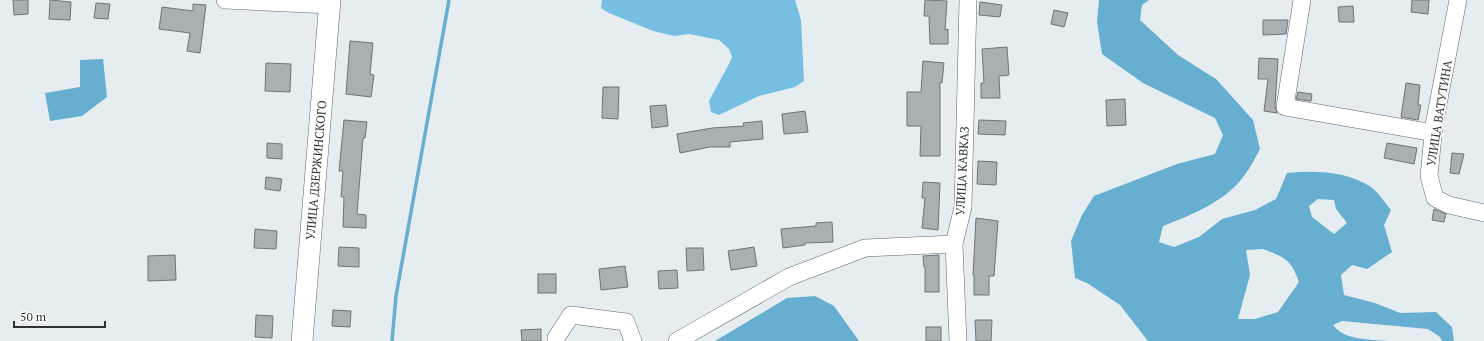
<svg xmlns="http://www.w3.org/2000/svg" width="1484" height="341" viewBox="0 0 1484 341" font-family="'PT Serif',serif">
<rect width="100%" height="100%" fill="#e5edf1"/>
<path fill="#76bfe2" d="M602,0H795L801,20L804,81L795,87L759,96L719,115L711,112L709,101L730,62L732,57L729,49L719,40L689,34L674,36L653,31L609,13L601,8Z"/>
<g fill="#66afd1" fill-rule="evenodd">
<path d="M1099,0H1149L1142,5L1140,20L1178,55L1216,79L1253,120L1260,149C1255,158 1250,168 1244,176C1225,202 1191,215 1163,226L1159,242L1174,247L1199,237L1222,219L1255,210L1276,199L1287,173C1316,170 1346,171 1371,187C1379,193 1385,203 1391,210L1384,225L1392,252L1367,269L1352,265L1341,275L1344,295L1375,303L1400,313L1436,312L1452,327L1454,341H1442L1440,337L1428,329L1342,321L1333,325C1345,341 1370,339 1388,341H1148L1120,305L1087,283L1075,278L1071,241L1082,215L1094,196L1177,164L1215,154L1223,135L1215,118L1143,83L1102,54L1097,22ZM1318,199L1334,200L1336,209L1347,223L1334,234L1312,217L1309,206ZM1263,249C1284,257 1291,259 1299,282L1278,312L1255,319H1238L1250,275L1246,250Z"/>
<path d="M103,59L107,97L82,116L50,121L45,93L80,87V60Z"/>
<path d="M815,296L834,306L859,341H715L787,298Z"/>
</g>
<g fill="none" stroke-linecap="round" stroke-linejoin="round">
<path stroke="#66afd1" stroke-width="3.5" d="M392,341L396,296L449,0"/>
</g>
<g fill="#a8b0b4" stroke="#6d7478">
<path d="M13,0H28V14L14,15Z"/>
<path d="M50,0L71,2L70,20L49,19Z"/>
<path d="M925,0L947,1L945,30L948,29V44H930L929,16H924Z"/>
<path d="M1412,0H1429L1428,14L1411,12Z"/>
<path d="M980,2L1002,5L1000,17L979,15Z"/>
<path d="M96,3L110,4L108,19L94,18Z"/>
<path d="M193,4L206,5L200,53L187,51L190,33L159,29L162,7L193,11Z"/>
<path d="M1353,6L1354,22H1339L1338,7Z"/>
<path d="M1054,10L1068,13L1064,27L1051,24Z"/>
<path d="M1263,20H1288L1286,34L1263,35Z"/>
<path d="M350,41L373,43L370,74L374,75L371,97L346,94Z"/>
<path d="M1007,47L1009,75L999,76L1000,98H981V83H984L982,49Z"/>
<path d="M1259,58L1278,59L1275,106L1277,113L1264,111L1268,79H1258Z"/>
<path d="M923,61L944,63L942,83L940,82V156H920L921,126H907V92H921Z"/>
<path d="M266,63L291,64L290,92L265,91Z"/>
<path d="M1406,83L1420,85L1418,105H1421L1418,120L1401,117Z"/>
<path d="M603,87H619L618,119L602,118Z"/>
<path d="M1298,92L1312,94L1311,101L1296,99Z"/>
<path d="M1125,99L1126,125L1107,126L1106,100Z"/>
<path d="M666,105L668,126L652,128L650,106Z"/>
<path d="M805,111L808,132L784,134L782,114Z"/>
<path d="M344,120L367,122L365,138H363L357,214L366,215V228L343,227L344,197H341L343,171H339Z"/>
<path d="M979,120L1006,121L1005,135L978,134Z"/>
<path d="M762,121L763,139L730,142V147H710L680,153L677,134L712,128L744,126L743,123Z"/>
<path d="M267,143L282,144V159L267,158Z"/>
<path d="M1387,143L1417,148L1414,164L1384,158Z"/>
<path d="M1452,153L1464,154L1459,174L1450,173Z"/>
<path d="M978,161L997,162L996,185L977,184Z"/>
<path d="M266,177L282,179L280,191L265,189Z"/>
<path d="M923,182L940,183L938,230L922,228L925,198H922Z"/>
<path d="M1434,209L1446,214L1444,222L1432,220Z"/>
<path d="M976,218L998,221L994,276H989V295H974V275H973Z"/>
<path d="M832,222L833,242L805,243V245L783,248L781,229L816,226V223Z"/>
<path d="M255,229L277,231L276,249L254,248Z"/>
<path d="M339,247L359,248V267L338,266Z"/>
<path d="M754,247L757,266L731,270L728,251Z"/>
<path d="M686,248H703L704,270L687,271Z"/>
<path d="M175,255L176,280L148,281V256Z"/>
<path d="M939,255V292H925V267H924L923,256Z"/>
<path d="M625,266L628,287L601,290L599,269Z"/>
<path d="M677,270L678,288L659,289L658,271Z"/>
<rect x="538" y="274" width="18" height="19"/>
<path d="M333,310L351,311L350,327L332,326Z"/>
<path d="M256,315L273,316L272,338L255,337Z"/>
<path d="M975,320H992L991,341H976Z"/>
<rect x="926" y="327" width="15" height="14"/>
<path d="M541,329V341H522L521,330Z"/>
</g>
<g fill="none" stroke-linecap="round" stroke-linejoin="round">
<g stroke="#5f666a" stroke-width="18">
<g id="minor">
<path d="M225,0L329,5"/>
<path d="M1302,0L1285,107L1434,133"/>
<path d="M1458,0L1434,125L1429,176L1435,198L1449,205L1484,213"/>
<path d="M556,341V338L571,315L626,322L633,341"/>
<path d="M677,341L789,277L865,248L954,244"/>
<path d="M958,341L954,244L963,207L968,0"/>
</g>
</g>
<g stroke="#5f666a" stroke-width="22">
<path id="major" d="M302,341L330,0"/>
</g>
<use href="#minor" stroke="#fff" stroke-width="17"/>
<use href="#major" stroke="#fff" stroke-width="21"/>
</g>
<g text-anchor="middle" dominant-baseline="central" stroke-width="3.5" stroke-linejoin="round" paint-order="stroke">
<g font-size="12" fill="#2e3132" stroke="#fff">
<text transform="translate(1439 113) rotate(-81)">УЛИЦА ВАТУТИНА</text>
<text transform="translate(316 170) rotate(-85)">УЛИЦА ДЗЕРЖИНСКОГО</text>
<text transform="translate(962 171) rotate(-87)">УЛИЦА КАВКАЗ</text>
</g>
</g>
<path d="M14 321v6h91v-6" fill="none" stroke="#2e3132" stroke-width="2"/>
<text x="20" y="321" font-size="12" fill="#2e3132" stroke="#ffffff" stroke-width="3" paint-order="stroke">50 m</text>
</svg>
